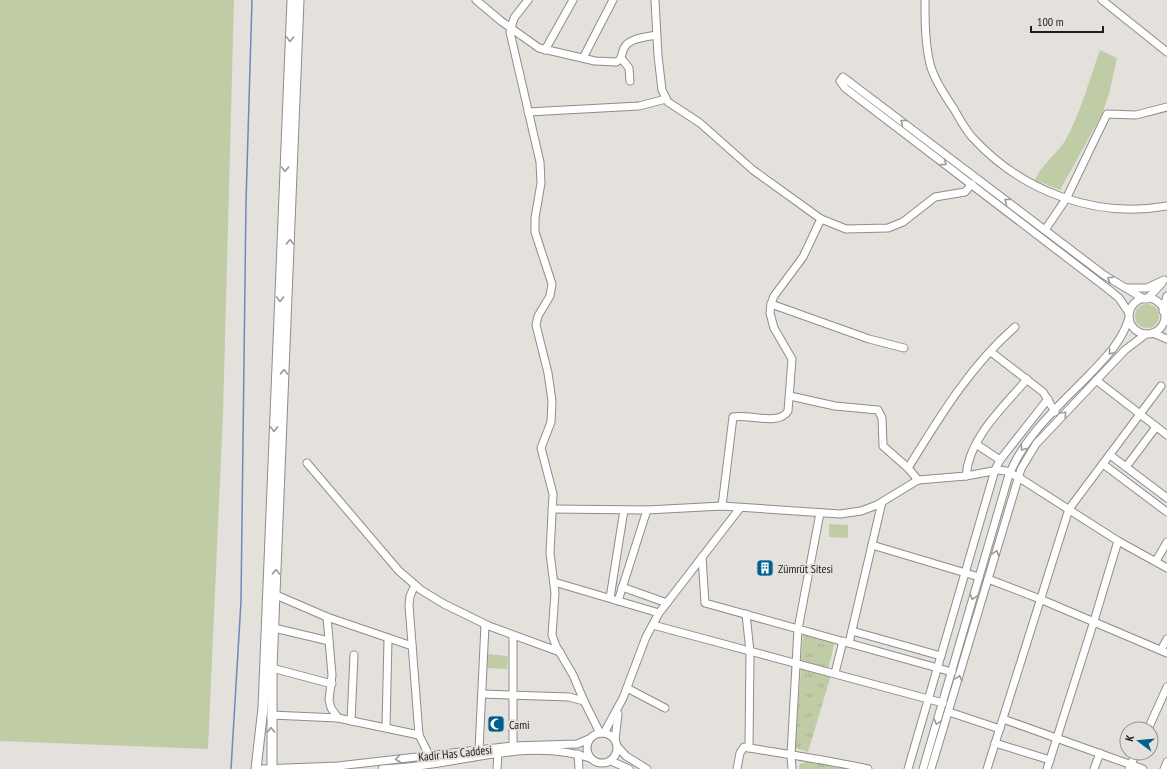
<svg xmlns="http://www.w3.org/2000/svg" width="1167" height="769" viewBox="0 0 1167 769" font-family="'PT Sans Narrow',sans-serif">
<defs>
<pattern id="park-tufts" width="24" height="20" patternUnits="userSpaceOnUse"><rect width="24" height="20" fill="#c0cca6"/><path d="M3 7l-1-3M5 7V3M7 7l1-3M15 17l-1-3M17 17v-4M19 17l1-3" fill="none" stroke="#a5af8e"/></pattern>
</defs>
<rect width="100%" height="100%" fill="#e4e0dc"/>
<g fill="#c0cca6">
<path d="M0,0H234L223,414L208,749L0,741Z"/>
<path d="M1100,50L1117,58L1109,94L1102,114L1060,190L1035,180C1040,166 1057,154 1065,141C1081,113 1089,80 1100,50Z"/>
<circle cx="1147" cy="316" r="12"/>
<path d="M829,524L848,525V538L829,537Z"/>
<path d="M487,654L508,656L507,669L486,668Z"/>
</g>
<g fill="url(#park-tufts)">
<path d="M803,634L835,641L828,669L801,662Z"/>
<path d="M801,667L831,675L808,752L795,748Z"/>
<path d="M809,761H815L849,769H799L800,764Z"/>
</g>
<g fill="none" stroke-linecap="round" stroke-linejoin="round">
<path stroke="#6d89b5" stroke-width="1.5" d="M231,769L241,601L246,202L252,0"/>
<g stroke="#908c89" stroke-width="9">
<g id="minor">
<path d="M476,0L501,21L539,48L595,61L616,62C623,59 621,54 624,48C629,38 646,37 656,35"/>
<path d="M528,0L514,18L510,32L540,162L541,183L535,218V232L552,284L550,296L538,316L536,325L548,373L552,401L551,422L541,448L553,494L550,553L555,593L552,635L556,646L573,675L584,701L600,733"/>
<path d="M655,0L658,56L662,90L668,102L700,123L753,170L821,219L846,229L888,228L903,222L935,197L965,192L972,184"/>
<path d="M925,0C925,21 925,43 930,64C934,79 945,96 954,109C959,118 965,129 972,137C1021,191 1095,219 1167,206"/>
<path d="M1102,0L1167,52"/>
<path d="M545,50L573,0"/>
<path d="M583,58L613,0"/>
<path d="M621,58L629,68L630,81"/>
<path d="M528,112L639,106L666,99"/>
<path d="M1045,230L1066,199L1107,114L1136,115L1167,107"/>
<path d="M1126,288H1147L1164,280"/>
<circle cx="1147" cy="316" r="18"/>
<path d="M1147,299L1162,283"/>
<path d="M771,304L869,339L904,348"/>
<path d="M1163,311L1167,296"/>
<path d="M1129,313L1119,298L1108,289L845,88L840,81L843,77L1104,275L1144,299"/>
<path d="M1153,333L1167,339"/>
<path d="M991,352L1043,392L1055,412"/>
<path d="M1096,380L1167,435"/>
<path d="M790,396L835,406L878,410L882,418L883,446L908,468L918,480"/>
<path d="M976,444L1000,460"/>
<path d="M1110,455L1167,498"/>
<path d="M307,463L399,571L421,590L444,604L489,626L560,652"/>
<path d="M1103,464L1167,512"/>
<path d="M1126,467L1156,427"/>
<path d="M908,468C939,418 970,366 1015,327"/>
<path d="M966,476C969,437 1004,407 1027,379"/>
<path d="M722,506L733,417C749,414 779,426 788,411L792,359L774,328L770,313L771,304L774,296L803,257L821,219"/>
<path d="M552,509L647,510L722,506L840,514L861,511L877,505L918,480L966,476L998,470L1006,471L1018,477L1118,541L1167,568"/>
<path d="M872,545L979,577"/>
<path d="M702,557L705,603L952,672"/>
<path d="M1156,561L1167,542"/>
<path d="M988,579L1040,599L1167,653"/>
<path d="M554,582L659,613"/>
<path d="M415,585L410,596L409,605L419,735L429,755"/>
<path d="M622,587L667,603"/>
<path d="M276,595L327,617L412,646"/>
<path d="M610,598L624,510"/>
<path d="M618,601L647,510"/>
<path d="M746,614L750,652L749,748"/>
<path d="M327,617L332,675L329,700L331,708L338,718"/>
<path d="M653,625L943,703"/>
<path d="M274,628L329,641"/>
<path d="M852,631L941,656"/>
<path d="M849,643L882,502"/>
<path d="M1161,650L1167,639"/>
<path d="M272,668L332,684"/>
<path d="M835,673L843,641"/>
<path d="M627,688L665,708"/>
<path d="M482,694L569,697L584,701"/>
<path d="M949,712L1000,729"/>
<path d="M271,715L338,718L419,735"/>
<path d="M1003,719L1143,769"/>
<path d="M351,721L354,655"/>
<path d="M386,728L388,639"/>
<path d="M1148,729L1167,687"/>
<circle cx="602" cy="748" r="15"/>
<path d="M604,733L623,698L646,637L659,613L740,508"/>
<path d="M615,740L618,714"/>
<path d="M995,743L1050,760"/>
<path d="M513,746V636"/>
<path d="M617,746L626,756L647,769"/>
<path d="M479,750L485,625"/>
<path d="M578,754L579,769"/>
<path d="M611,761L629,769"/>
<path d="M261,769L338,766L513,746L577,744L589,739"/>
<path d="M382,769C396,768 411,767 425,765C479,758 536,740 590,758"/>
<path d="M497,769L498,753"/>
<path d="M737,769L740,753L744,747C785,754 827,760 868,769"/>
<path d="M792,769L791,755L798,629L820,513"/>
<path d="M908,769L995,470L1000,460L1048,399"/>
<path d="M923,769L1008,478C1023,436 1061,404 1091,373C1107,356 1122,341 1129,318"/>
<path d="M931,769L1021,469L1036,444L1125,350L1146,334"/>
<path d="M987,769L1069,509L1161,386"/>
<path d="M1047,769L1094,621L1118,541"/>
<path d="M1094,769L1100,753"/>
<path d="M1129,769L1136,753"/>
<path d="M1164,769L1167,762"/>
</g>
</g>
<g stroke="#908c89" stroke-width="11">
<g id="major">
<path d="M256,769L263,708L292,0"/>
<path d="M272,769V668L299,0"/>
</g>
</g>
<use href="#minor" stroke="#fff" stroke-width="7"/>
<use href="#major" stroke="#fff" stroke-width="9"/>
</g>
<defs><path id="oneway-chevron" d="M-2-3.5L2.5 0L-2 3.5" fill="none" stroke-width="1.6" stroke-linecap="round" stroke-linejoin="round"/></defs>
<g stroke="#9a9999">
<use href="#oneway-chevron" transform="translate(290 39) rotate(92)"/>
<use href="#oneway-chevron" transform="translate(903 122) rotate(-143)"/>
<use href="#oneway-chevron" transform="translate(944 163) rotate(37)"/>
<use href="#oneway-chevron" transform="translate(285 169) rotate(92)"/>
<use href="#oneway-chevron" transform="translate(1007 201) rotate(-143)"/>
<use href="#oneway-chevron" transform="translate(290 242) rotate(-88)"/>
<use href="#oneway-chevron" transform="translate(1110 279) rotate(-148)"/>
<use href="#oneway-chevron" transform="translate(280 299) rotate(92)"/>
<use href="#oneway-chevron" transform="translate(1111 352) rotate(131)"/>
<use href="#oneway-chevron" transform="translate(284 372) rotate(-88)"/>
<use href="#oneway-chevron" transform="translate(1064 414) rotate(-47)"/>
<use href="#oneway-chevron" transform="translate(274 429) rotate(92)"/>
<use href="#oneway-chevron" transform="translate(1023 448) rotate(126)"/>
<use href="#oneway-chevron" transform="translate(996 553) rotate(-74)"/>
<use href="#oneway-chevron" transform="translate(276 572) rotate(-88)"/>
<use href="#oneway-chevron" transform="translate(973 597) rotate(106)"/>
<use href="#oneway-chevron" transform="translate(959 678) rotate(-74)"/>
<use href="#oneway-chevron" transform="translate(937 722) rotate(106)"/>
<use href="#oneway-chevron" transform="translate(271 730) rotate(-91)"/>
<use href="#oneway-chevron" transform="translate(398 759) rotate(173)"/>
</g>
<defs>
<g id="building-square" transform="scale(0.9)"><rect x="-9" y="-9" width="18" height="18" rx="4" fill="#026090" stroke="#e4e0dc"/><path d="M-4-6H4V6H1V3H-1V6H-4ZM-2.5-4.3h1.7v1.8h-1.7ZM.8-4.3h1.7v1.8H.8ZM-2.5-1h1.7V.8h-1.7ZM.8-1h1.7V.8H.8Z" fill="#fff"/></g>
<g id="mosque-square" transform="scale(0.9)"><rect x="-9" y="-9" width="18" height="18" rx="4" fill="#026090" stroke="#e4e0dc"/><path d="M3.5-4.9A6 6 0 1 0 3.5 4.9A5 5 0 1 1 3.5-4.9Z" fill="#fff"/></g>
</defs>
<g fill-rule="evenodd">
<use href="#building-square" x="765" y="568"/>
<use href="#mosque-square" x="496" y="724"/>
</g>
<g text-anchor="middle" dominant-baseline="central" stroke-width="4" stroke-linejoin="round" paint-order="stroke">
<g font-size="12" fill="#1f1d1c" stroke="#e4e0dc" text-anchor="start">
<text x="778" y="568">Zümrüt Sitesi</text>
<text x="509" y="724">Cami</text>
</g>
<g font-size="12" fill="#1f1d1c" stroke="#e4e0dc">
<text transform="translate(455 753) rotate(-6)">Kadir Has Caddesi</text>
</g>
</g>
<g transform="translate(1139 741) rotate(286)"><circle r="19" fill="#e4e0dc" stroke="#95928f"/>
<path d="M0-3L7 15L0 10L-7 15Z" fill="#026090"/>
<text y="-6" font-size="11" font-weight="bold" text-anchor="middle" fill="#1f1d1c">K</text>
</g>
<path d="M1031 26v6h72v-6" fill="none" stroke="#1f1d1c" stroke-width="2"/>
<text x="1037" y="26" font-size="12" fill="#1f1d1c" stroke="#e4e0dc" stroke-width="3" paint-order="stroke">100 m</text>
</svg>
